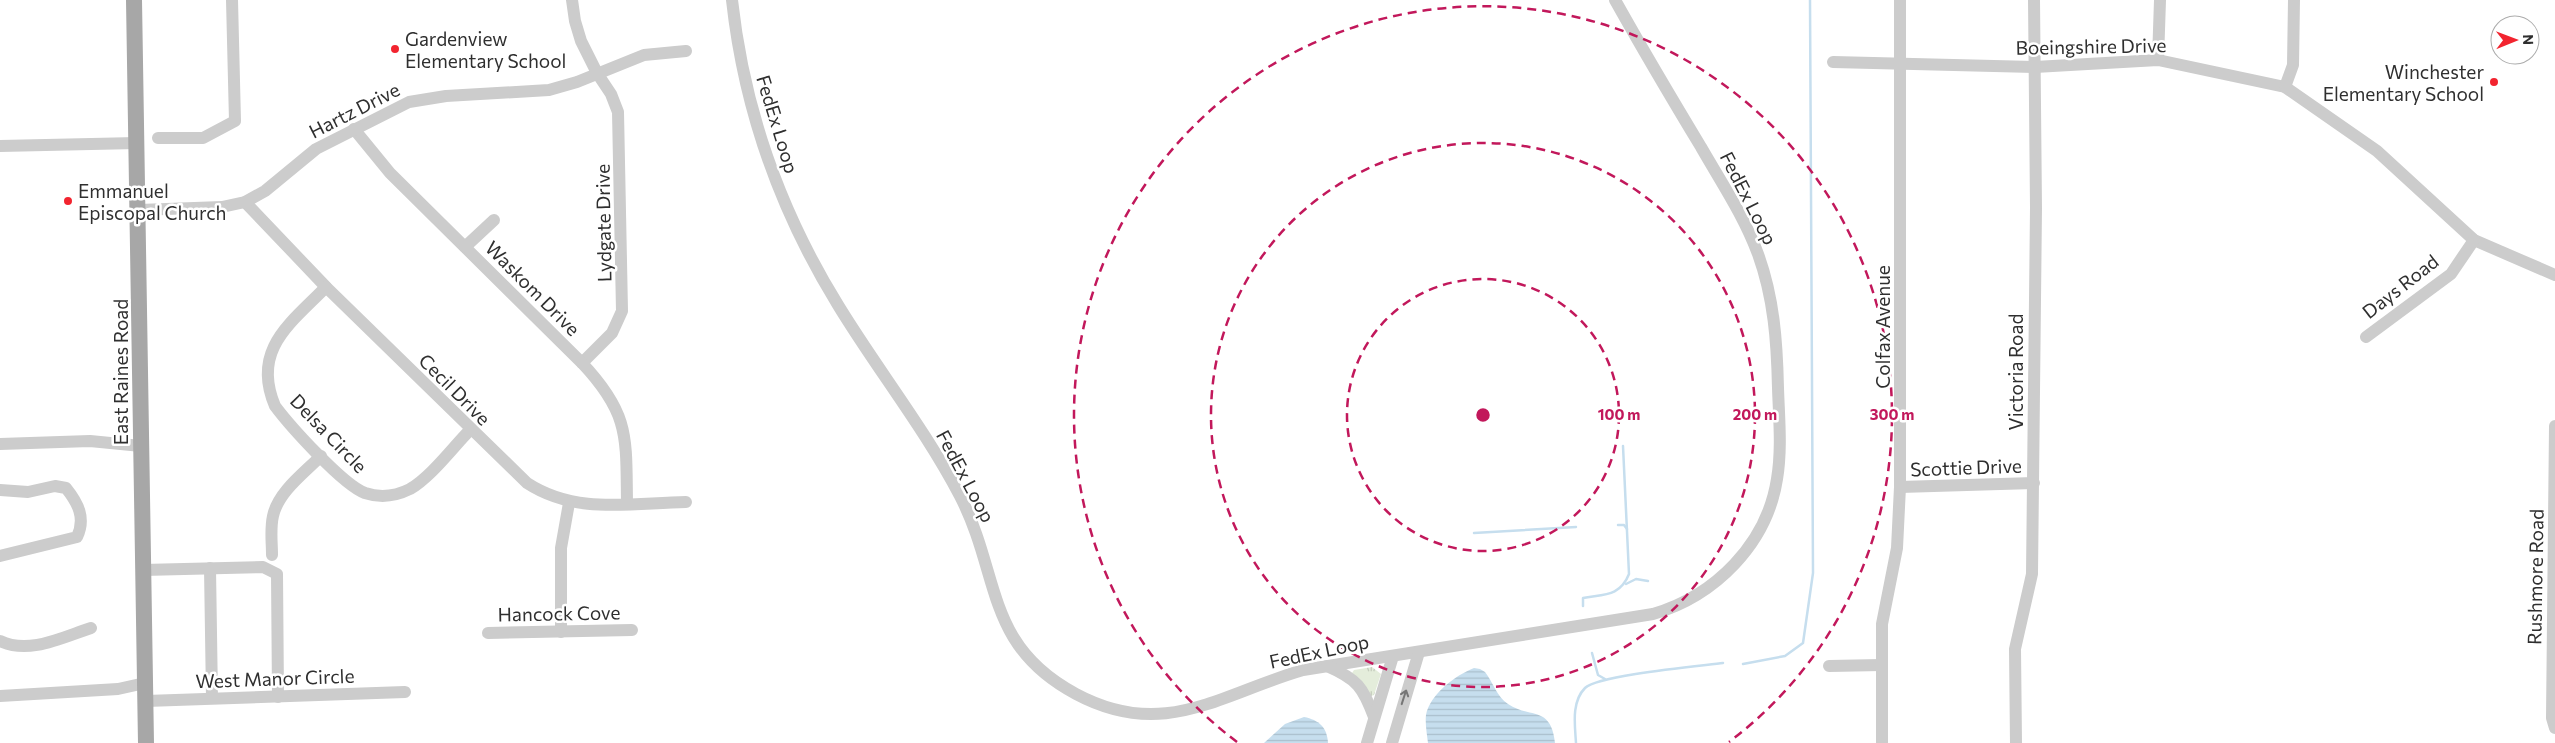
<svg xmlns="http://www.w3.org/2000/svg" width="2555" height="743" viewBox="0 0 2555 743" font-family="Commissioner,sans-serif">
<defs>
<pattern id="grass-tufts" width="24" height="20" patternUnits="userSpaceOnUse" patternTransform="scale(1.25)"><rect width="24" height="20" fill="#e4eddb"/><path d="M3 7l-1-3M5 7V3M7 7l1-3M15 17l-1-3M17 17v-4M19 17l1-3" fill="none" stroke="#c4ccbc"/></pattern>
<pattern id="water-rules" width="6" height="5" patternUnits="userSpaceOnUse" patternTransform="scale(1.25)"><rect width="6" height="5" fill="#c6deee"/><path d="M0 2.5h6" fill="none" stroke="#aabfcc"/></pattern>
</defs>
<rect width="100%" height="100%" fill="#fff"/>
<path fill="url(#grass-tufts)" d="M1372,667L1381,674L1374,695L1371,696L1352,673L1354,670Z"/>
<g fill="url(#water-rules)">
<path d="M1474,668L1480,669L1485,672C1493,682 1497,697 1508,704C1530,719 1551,705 1555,743H1428C1427,734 1425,724 1426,715C1430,694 1456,675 1474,668Z"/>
<path d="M1304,717C1319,720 1327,727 1328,743H1264L1285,724Z"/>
</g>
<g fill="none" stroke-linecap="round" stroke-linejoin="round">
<g stroke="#c6deee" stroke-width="2.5">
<path d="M1618,525H1624L1627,529"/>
<path d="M1474,533L1576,527"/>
<path d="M1626,584L1636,579L1648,581"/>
<path d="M1583,606V598C1603,594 1620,597 1629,574L1623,446"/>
<path d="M1592,653L1598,675L1605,679"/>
<path d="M1743,664L1785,656L1803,643L1813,573L1810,0"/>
<path d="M1576,743C1575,726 1571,702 1585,688C1598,675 1700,666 1723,663"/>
</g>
<g stroke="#ccc" stroke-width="12">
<path d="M572,0L575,21L581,41L597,73L611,94L618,112L622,311L612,333L582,363"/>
<path d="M732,0C744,109 780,211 838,305C877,369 925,429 960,496C1001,575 984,645 1076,694C1164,741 1220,694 1303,670L1653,614C1715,596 1767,544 1777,479C1782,449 1779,419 1778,388C1777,342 1774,298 1758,254C1744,216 1721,182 1701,147C1672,99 1643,50 1615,0"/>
<path d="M2158,60L2160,0"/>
<path d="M1833,62L2035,67L2158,60L2285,87L2377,151L2474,240L2555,275"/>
<path d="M2285,87L2293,65L2294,0"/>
<path d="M354,129L390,173L582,363C630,414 626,437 627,503"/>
<path d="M158,138H203L235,121L232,0"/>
<path d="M0,146L137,143"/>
<path d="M245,202L326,287L527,483C576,515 630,503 686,502"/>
<path d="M139,210L222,207L245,202L265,191L316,149L409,102L446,96L549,90L577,82L644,55L686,51"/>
<path d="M465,247L494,220"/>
<path d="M326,287C291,323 251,349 275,406C290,426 343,485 365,493C380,498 396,496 410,489C431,477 453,447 470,430"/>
<path d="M2366,337L2451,274L2474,240"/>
<path d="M2555,426L2552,718L2555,728"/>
<path d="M0,444L90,441L141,446"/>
<path d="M1900,487L2034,483"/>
<path d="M0,490L28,492L55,486L66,488C78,503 86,518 77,537L0,556"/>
<path d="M272,555C272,542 270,529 273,516C278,492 304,473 321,456"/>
<path d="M210,568L212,698"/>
<path d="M143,570L263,567L277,574L278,697"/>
<path d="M561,632V548L569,503"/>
<path d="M488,633L632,630"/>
<path d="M0,641C29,655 63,637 91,628"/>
<path d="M1327,666C1357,679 1363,687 1374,717"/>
<path d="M1829,666L1882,665"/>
<path d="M0,696L118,689L145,683"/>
<path d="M146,701L405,692"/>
<path d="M1367,743L1393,656"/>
<path d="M1392,743L1419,652"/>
<path d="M1882,743V624L1897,548L1900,487V0"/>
<path d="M2016,743L2015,649L2032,574L2036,208L2034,0"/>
</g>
<path stroke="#a7a7a7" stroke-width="16" d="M134,0L146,743"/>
</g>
<defs><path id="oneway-shaft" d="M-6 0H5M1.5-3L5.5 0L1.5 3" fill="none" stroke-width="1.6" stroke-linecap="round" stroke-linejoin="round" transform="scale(1.25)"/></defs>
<use stroke="#767676" href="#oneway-shaft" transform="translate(1404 697) rotate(-72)"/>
<g fill="none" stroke="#c2185b" stroke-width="2.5" stroke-dasharray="9 6">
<circle cx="1483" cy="415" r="136"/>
<circle cx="1483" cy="415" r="272"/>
<path d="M1237 742A409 409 0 1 1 1729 742"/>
</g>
<g fill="#f2242f" stroke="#fff" stroke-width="2">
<circle cx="395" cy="49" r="5"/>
<circle cx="2494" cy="82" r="5"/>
<circle cx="68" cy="201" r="5"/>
</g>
<g text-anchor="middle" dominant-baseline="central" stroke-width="5" stroke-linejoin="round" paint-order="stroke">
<g font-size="19" fill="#2f2f2f" stroke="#fff" text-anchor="start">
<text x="405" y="38">Gardenview<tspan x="405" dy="22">Elementary School</tspan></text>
<text x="2484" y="71" text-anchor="end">Winchester<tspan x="2484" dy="22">Elementary School</tspan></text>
<text x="78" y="190">Emmanuel<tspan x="78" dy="22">Episcopal Church</tspan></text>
</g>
<g font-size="19" fill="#2f2f2f" stroke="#fff">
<text transform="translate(2091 46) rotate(-1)">Boeingshire Drive</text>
<text transform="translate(354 110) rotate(-27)">Hartz Drive</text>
<text transform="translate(778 124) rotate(73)">FedEx Loop</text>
<text transform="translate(1749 198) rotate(63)">FedEx Loop</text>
<text transform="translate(603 223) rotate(-91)">Lydgate Drive</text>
<text transform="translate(2400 286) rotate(-38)">Days Road</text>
<text transform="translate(533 288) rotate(45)">Waskom Drive</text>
<text transform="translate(1882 327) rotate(-90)">Colfax Avenue</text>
<text transform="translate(120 372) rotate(-90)">East Raines Road</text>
<text transform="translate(2015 372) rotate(-90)">Victoria Road</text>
<text transform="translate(455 389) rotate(45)">Cecil Drive</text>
<text transform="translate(329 433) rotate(46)">Delsa Circle</text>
<text transform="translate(1966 467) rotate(-2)">Scottie Drive</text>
<text transform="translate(966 476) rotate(62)">FedEx Loop</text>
<text transform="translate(2535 577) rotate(-89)">Rushmore Road</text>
<text transform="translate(559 613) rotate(-1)">Hancock Cove</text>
<text transform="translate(1319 651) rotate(-12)">FedEx Loop</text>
<text transform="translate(275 678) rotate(-2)">West Manor Circle</text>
</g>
</g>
<circle cx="1483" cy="415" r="8" fill="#c2185b" stroke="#fff" stroke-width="2.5"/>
<g font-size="15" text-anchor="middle" font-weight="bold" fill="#c2185b" stroke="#fff" stroke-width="5" stroke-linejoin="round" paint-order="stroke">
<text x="1619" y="420">100 m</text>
<text x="1755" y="420">200 m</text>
<text x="1892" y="420">300 m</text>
</g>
<g transform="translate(2515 40) rotate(89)"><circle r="24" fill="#ffffff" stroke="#acacac"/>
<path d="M0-4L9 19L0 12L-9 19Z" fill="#f2242f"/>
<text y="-8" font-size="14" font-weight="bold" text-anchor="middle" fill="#2f2f2f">N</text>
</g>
</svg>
